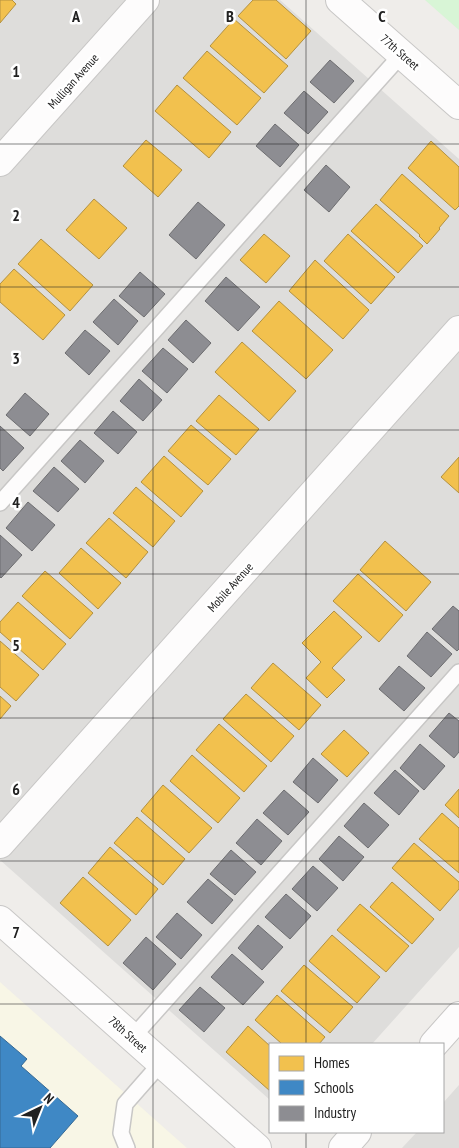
<svg xmlns="http://www.w3.org/2000/svg" width="459" height="1148" viewBox="0 0 459 1148" font-family="'PT Sans Narrow',sans-serif">
<rect width="100%" height="100%" fill="#efedea"/>
<g fill="#dedddb">
<path d="M0,0H280L459,159V947L372,1044H270V1100L0,860Z"/>
<path d="M459,1085V1148H402L417,1132H443V1103Z"/>
</g>
<path fill="#f8f6e6" d="M0,982L187,1148H0Z"/>
<path fill="#d8f5d6" d="M425,0H459V30Z"/>
<g fill="#f2c14e" stroke="#b39140">
<path d="M0,0H12L16,4L0,23Z"/>
<path d="M253,0H276L311,31L286,59L238,16Z"/>
<path d="M234,19L288,66L264,93L210,46Z"/>
<path d="M207,51L261,98L237,125L183,78Z"/>
<path d="M177,85L231,132L209,158L155,111Z"/>
<path d="M146,140L182,170L158,197L123,166Z"/>
<path d="M431,141L459,167V206L455,210L408,168Z"/>
<path d="M402,174L449,216L439,228L440,229L427,244L419,236L420,235L380,200Z"/>
<path d="M94,199L127,228L99,259L66,230Z"/>
<path d="M376,204L423,246L398,273L351,231Z"/>
<path d="M264,234L290,256L266,283L240,260Z"/>
<path d="M348,234L395,277L371,304L324,261Z"/>
<path d="M41,239L93,285L70,311L18,264Z"/>
<path d="M315,260L369,310L343,339L289,291Z"/>
<path d="M14,269L65,315L43,340L0,302V284Z"/>
<path d="M279,301L333,350L306,379L252,331Z"/>
<path d="M242,342L296,391L269,421L215,372Z"/>
<path d="M219,395L259,429L236,455L196,421Z"/>
<path d="M191,425L231,459L208,485L168,451Z"/>
<path d="M164,456L203,491L181,517L141,482Z"/>
<path d="M459,457V493L441,477Z"/>
<path d="M136,487L175,521L153,547L113,513Z"/>
<path d="M109,518L148,552L126,578L86,543Z"/>
<path d="M385,541L431,582L406,611L360,570Z"/>
<path d="M81,548L121,583L98,609L59,573Z"/>
<path d="M45,571L93,613L70,639L22,596Z"/>
<path d="M358,574L403,615L379,642L333,601Z"/>
<path d="M18,602L66,644L43,670L0,632V622Z"/>
<path d="M334,611L362,637L332,668L345,680L327,698L306,678L321,662L302,643Z"/>
<path d="M0,641L39,675L16,701L0,687Z"/>
<path d="M273,663L321,705L299,730L251,688Z"/>
<path d="M246,694L294,736L271,762L223,719Z"/>
<path d="M0,696L11,706L0,719Z"/>
<path d="M219,724L267,766L244,792L196,750Z"/>
<path d="M344,730L369,753L347,777L321,754Z"/>
<path d="M192,755L240,798L218,823L170,781Z"/>
<path d="M163,785L212,828L189,853L141,811Z"/>
<path d="M459,789V818L445,805Z"/>
<path d="M442,813L459,828V873L419,839Z"/>
<path d="M137,817L185,859L163,885L114,843Z"/>
<path d="M414,843L459,882V889L440,911L392,868Z"/>
<path d="M110,847L158,889L136,915L88,873Z"/>
<path d="M83,877L131,920L108,946L60,903Z"/>
<path d="M392,882L434,919L412,944L370,907Z"/>
<path d="M360,904L409,946L386,972L337,930Z"/>
<path d="M332,935L380,977L357,1003L309,961Z"/>
<path d="M304,965L353,1007L330,1033L281,991Z"/>
<path d="M277,995L325,1037L319,1044H282L255,1020Z"/>
<path d="M248,1026L270,1046V1091L226,1052Z"/>
</g>
<path fill="#3f88c5" stroke="#366994" d="M0,1036L27,1059L21,1066L78,1116L50,1148H0Z"/>
<g fill="#8d8d92" stroke="#6d6d70">
<path d="M330,60L354,81L334,103L310,82Z"/>
<path d="M304,91L328,112L308,134L284,113Z"/>
<path d="M275,124L299,145L280,167L256,146Z"/>
<path d="M326,165L350,187L329,212L304,190Z"/>
<path d="M198,202L225,225L196,259L169,235Z"/>
<path d="M140,272L165,294L144,317L119,296Z"/>
<path d="M226,277L260,307L238,331L205,301Z"/>
<path d="M114,299L138,321L118,345L93,322Z"/>
<path d="M186,320L211,343L193,363L168,340Z"/>
<path d="M85,330L110,351L89,375L65,353Z"/>
<path d="M163,348L188,369L167,393L142,371Z"/>
<path d="M139,379L162,400L143,421L120,401Z"/>
<path d="M25,393L49,414L30,436L6,415Z"/>
<path d="M113,411L137,432L118,454L94,433Z"/>
<path d="M0,426L24,448L3,471L0,468Z"/>
<path d="M80,440L104,461L85,483L61,461Z"/>
<path d="M54,467L79,489L58,512L33,491Z"/>
<path d="M28,502L55,525L32,551L6,528Z"/>
<path d="M0,535L22,555L1,578L0,577Z"/>
<path d="M453,606L459,611V649L457,651L432,629Z"/>
<path d="M427,632L452,654L431,677L407,656Z"/>
<path d="M399,666L425,688L404,711L379,689Z"/>
<path d="M449,713L459,721V752L454,758L429,736Z"/>
<path d="M420,744L445,766L424,790L400,768Z"/>
<path d="M313,758L338,780L318,803L293,782Z"/>
<path d="M395,770L419,791L399,815L374,793Z"/>
<path d="M284,790L309,812L288,835L263,813Z"/>
<path d="M364,803L389,825L368,848L344,826Z"/>
<path d="M257,819L282,841L261,865L236,843Z"/>
<path d="M339,836L364,857L343,881L319,859Z"/>
<path d="M231,850L256,872L235,895L210,874Z"/>
<path d="M313,866L338,888L317,911L292,889Z"/>
<path d="M208,879L233,900L212,924L187,902Z"/>
<path d="M286,894L311,916L290,939L265,917Z"/>
<path d="M177,913L202,935L181,959L156,937Z"/>
<path d="M258,925L283,947L262,970L238,948Z"/>
<path d="M146,937L176,964L153,990L123,963Z"/>
<path d="M232,954L264,982L243,1005L211,977Z"/>
<path d="M200,987L225,1008L204,1032L179,1010Z"/>
</g>
<g fill="none" stroke-linecap="round" stroke-linejoin="round">
<g stroke="#c8c7c6" stroke-width="18">
<g id="service">
<path d="M0,503L402,54"/>
<path d="M132,1038L459,672"/>
<path d="M127,1148L121,1133L125,1104L161,1063"/>
</g>
</g>
<g stroke="#c8c7c6" stroke-width="30">
<g id="minor">
<path d="M340,0L459,105"/>
<path d="M0,162L145,0"/>
<path d="M0,844L459,330"/>
<path d="M0,920L257,1148"/>
<path d="M434,1044L459,1016"/>
<path d="M343,1148L357,1132"/>
</g>
</g>
<use href="#service" stroke="#fdfcfc" stroke-width="15"/>
<use href="#minor" stroke="#fdfcfc" stroke-width="28"/>
</g>
<path fill="none" stroke="#212121" stroke-width="1" stroke-opacity="0.55" d="M153,0V1148M306,0V1044M0,144H459M0,287H459M0,430H459M0,574H459M0,718H459M0,861H459M0,1004H459M306,1132V1148"/>
<g text-anchor="middle" dominant-baseline="central" stroke-width="5" stroke-linejoin="round" paint-order="stroke">
<g font-size="12" fill="#212121" stroke="#fff">
<text transform="translate(400 52) rotate(41)">77th Street</text>
<text transform="translate(73 81) rotate(-48)">Mulligan Avenue</text>
<text transform="translate(230 587) rotate(-48)">Mobile Avenue</text>
<text transform="translate(128 1034) rotate(42)">78th Street</text>
</g>
</g>
<g font-size="16" text-anchor="middle" font-weight="bold" fill="#212121" stroke="#fff" stroke-width="5" stroke-linejoin="round" paint-order="stroke">
<text x="76" y="22">A</text>
<text x="230" y="22">B</text>
<text x="382" y="22">C</text>
<text x="16" y="77">1</text>
<text x="16" y="221">2</text>
<text x="16" y="364">3</text>
<text x="16" y="508">4</text>
<text x="16" y="651">5</text>
<text x="16" y="795">6</text>
<text x="16" y="938">7</text>
</g>
<rect x="269" y="1043" width="175" height="90" fill="#ffffff" stroke="#a6a6a6"/>
<rect x="279" y="1056" width="25" height="15" fill="#f2c14e" stroke="#a6a6a6"/>
<text x="314" y="1068" font-size="15" fill="#212121">Homes</text>
<rect x="279" y="1080" width="25" height="15" fill="#3f88c5" stroke="#a6a6a6"/>
<text x="314" y="1093" font-size="15" fill="#212121">Schools</text>
<rect x="279" y="1106" width="25" height="15" fill="#8d8d92" stroke="#a6a6a6"/>
<text x="314" y="1118" font-size="15" fill="#212121">Industry</text>
<g transform="translate(40 1108) rotate(43)" stroke="#ffffff" stroke-width="4" paint-order="stroke">
<path d="M0-4L9 19L0 12L-9 19Z" fill="#212121"/>
<text y="-8" font-size="14" font-weight="bold" text-anchor="middle" fill="#212121">N</text>
</g>
</svg>
